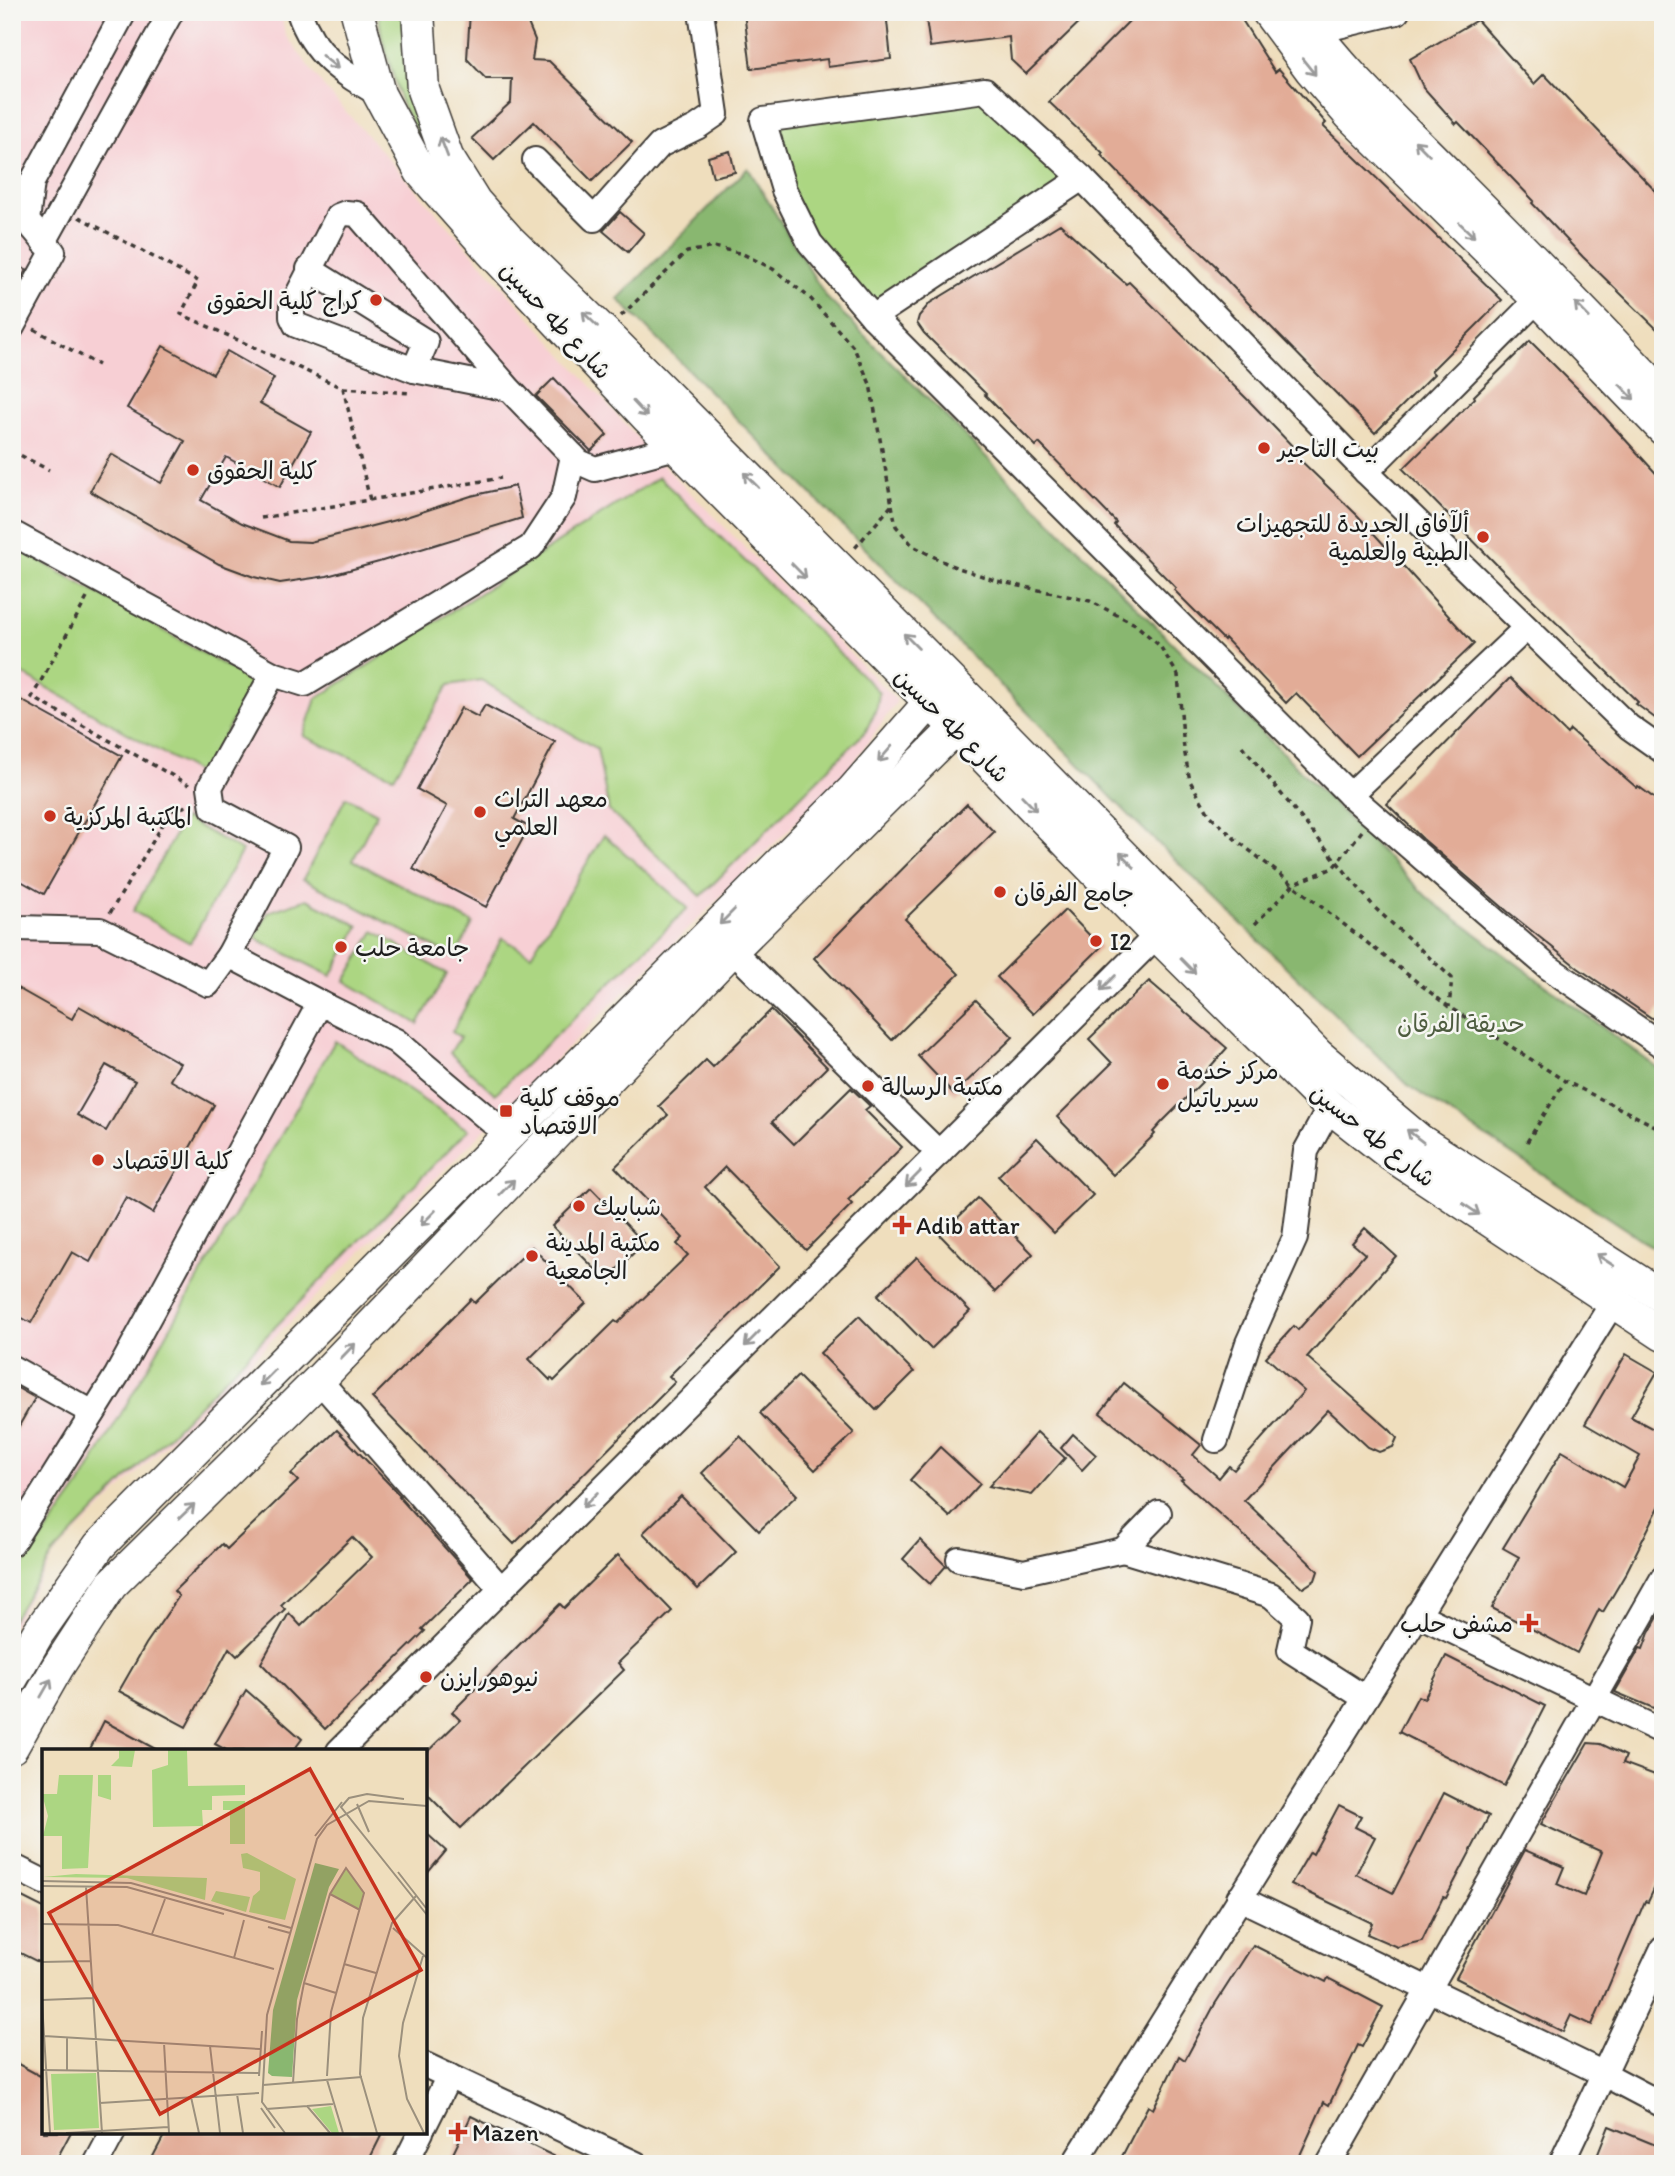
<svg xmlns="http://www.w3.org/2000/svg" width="1675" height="2176" viewBox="0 0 1675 2176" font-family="Itim,'Playpen Sans Arabic',sans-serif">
<rect width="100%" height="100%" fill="#f6f6f2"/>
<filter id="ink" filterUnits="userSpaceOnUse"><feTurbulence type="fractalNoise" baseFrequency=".0143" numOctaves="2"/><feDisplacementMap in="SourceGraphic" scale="14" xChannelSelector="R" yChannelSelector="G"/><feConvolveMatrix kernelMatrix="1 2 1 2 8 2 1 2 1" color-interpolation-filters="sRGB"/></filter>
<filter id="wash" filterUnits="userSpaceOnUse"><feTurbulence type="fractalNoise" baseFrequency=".00686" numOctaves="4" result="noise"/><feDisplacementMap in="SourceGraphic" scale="28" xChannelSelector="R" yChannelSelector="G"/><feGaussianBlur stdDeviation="1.57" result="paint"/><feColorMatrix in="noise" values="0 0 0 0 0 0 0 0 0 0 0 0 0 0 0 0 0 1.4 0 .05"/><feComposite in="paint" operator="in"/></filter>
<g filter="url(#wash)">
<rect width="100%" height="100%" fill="#efdebd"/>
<path fill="#f7cfd4" d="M12,12H281L285,34L324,87L652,454L897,701L848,771L53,1556L12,1628Z"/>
<g fill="#acd682" stroke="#64794f" stroke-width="2">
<path d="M378,12H405L434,166L401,102L382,38Z"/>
<path d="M985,90L1082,178L873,317L810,243L763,120Z"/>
<path d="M659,477L879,692L877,707L866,731L701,896L609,811L597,749L481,680L449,685L394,777L303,736L316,699Z"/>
<path d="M12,545L254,682L202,775L12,668Z"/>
<path d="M346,797L377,813L353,860L473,923L455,958L303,879Z"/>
<path d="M184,818L242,851L190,943L133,911Z"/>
<path d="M604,835L688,908L495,1094L450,1053L460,1037L452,1032L502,938L531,955Z"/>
<path d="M307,899L359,926L331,976L255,938L268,912Z"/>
<path d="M374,931L447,974L418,1024L345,981Z"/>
<path d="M335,1041L468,1130L52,1555L12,1621V1580L79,1487Z"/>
</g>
<path fill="#89b770" stroke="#526a46" stroke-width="2" d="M748,168L826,297L1429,899L1663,1072V1254L1409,1086L1135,821L618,299Z"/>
<g id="blocks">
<g fill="#e2ac97" fill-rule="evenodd">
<path d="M470,12H515L528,23L535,40L532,60L549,61L632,142L592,181L534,122L494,160L472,138L511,102L512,79H486L467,59Z"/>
<path d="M744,12H886L891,59L828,67L827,59L751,69Z"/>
<path d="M925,12H1090L1026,74L1011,60L1009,37L930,47Z"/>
<path d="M1138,12H1237L1275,72L1279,69L1326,123L1323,126L1502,300L1431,371L1434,374L1375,433L1271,327L1216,269L1217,267L1143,198L1101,155L1103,153L1049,102Z"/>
<path d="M1477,20L1534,84L1544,74L1663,199V335L1583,257L1532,203L1534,201L1458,122L1456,124L1423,87L1410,59Z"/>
<path d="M730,151L735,172L713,177L708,157Z"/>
<path d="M620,212L644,233L628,252L603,231Z"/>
<path d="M1060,224L1126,284L1129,282L1251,403L1297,451L1294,454L1358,516L1474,644L1357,756L1296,693L1286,703L1225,638L1224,640L1174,590L1176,588L1114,525L1116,522L1039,443L1036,446L985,395L986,394L924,333L917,323L919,316L930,303Z"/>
<path d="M12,261L26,270L12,296Z"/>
<path d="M1530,341L1590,401L1663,481V724L1636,704L1638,702L1502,570L1403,469L1475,398L1474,396Z"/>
<path d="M163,346L213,374L227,351L274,378L260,403L311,432L280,487L226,457L201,500L242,523L289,541L310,542L403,518L471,496L515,486L522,518L379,562L327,576L280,583L254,577L219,564L90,491L111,454L161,483L185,441L127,408Z"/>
<path d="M554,378L607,435L591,451L536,396Z"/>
<path d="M1510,678L1567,734L1570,730L1637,788L1638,786L1663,805V1004L1653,1019L1578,968L1507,911L1423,839L1387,804Z"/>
<path d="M12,695L122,756L44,894L12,876Z"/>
<path d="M485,705L555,742L514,819L529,827L486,907L413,869L447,806L417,789L461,708L478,717Z"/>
<path d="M967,804L994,832L905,919L959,974L892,1040L814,958Z"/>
<path d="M1065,910L1101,947L1033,1014L997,977Z"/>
<path d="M1149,981L1227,1048L1200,1078L1203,1081L1162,1122L1153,1132L1155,1134L1113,1175L1057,1117L1112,1063L1089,1039Z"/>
<path d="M12,985L72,1019L79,1006L180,1063L170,1080L214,1105L153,1213L126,1197L90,1262L72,1252L31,1323L12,1312ZM106,1065L135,1081L106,1131L77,1115Z"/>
<path d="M976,1000L1013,1037L954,1094L918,1056Z"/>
<path d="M771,1010L827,1067L772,1122L794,1144L851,1088L870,1106L865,1110L902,1147L848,1200L852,1204L806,1250L725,1167L705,1187L780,1266L669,1376L675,1382L514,1544L372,1398L471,1299L475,1303L532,1247L586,1303L529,1359L550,1380L551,1378L554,1381L615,1321L618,1323L688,1255L677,1244L683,1238L615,1167L668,1115L659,1106L706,1060L713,1067Z"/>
<path d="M1037,1138L1093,1195L1054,1233L998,1176Z"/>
<path d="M591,1188L644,1243L606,1280L552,1226Z"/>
<path d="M978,1198L1033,1254L995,1292L940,1235Z"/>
<path d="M1365,1228L1396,1256L1307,1357L1390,1430L1397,1438L1393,1447L1379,1452L1368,1447L1328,1410L1244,1500L1318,1571L1315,1580L1303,1588L1181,1480L1183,1479L1100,1413L1124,1383L1201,1445L1193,1455L1219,1478L1229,1466L1234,1470L1304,1391L1266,1357L1294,1326L1298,1330L1365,1254L1352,1243Z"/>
<path d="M917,1257L970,1311L931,1349L878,1295Z"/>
<path d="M859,1316L914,1372L876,1410L820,1353Z"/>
<path d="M1626,1354L1657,1372L1631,1417L1663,1434V1499L1626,1573L1603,1612L1599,1609L1577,1653L1492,1608L1519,1557L1503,1548L1562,1451L1623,1487L1640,1456L1585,1424Z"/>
<path d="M798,1376L854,1433L815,1470L760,1413Z"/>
<path d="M12,1385L35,1398L12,1438Z"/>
<path d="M337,1430L392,1487L400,1496L399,1497L473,1579L422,1629L425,1631L325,1729L261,1663L289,1613L301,1626L372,1557L352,1537L281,1605L285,1609L237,1656L229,1648L186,1727L119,1691L146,1644L179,1596L174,1591L222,1544L227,1549L298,1481L291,1474Z"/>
<path d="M1037,1432L1065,1458L1032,1495L989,1486Z"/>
<path d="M1073,1434L1096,1455L1082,1470L1061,1448Z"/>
<path d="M740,1436L797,1495L759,1531L702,1473Z"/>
<path d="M940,1447L980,1484L950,1517L910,1480Z"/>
<path d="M681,1496L736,1552L698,1589L643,1533Z"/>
<path d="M920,1540L946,1566L930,1584L903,1559Z"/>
<path d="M618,1555L672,1611L618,1663L624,1670L461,1828L425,1792V1754L460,1720L452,1712L560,1604L564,1608Z"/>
<path d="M1663,1608V1712L1615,1692L1640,1648L1643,1649L1649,1633Z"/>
<path d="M1446,1656L1545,1706L1504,1786L1399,1732L1418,1696L1424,1699Z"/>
<path d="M246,1690L302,1739L293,1751H228L215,1744Z"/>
<path d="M104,1721L159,1751H89Z"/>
<path d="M1588,1743L1601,1744L1626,1756L1623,1763L1663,1778V1870L1648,1902L1645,1901L1592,2025L1571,2015L1563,2032L1456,1978L1525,1850L1564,1867L1557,1884L1584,1896L1602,1852L1541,1824Z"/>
<path d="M1444,1793L1489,1816L1446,1898L1443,1897L1422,1941L1397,1947L1367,1934L1372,1923L1291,1884L1310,1852L1313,1854L1339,1805L1361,1816L1355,1827L1375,1837L1356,1874L1393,1893Z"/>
<path d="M425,1832L446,1851L425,1876Z"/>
<path d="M12,1892L44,1908V1965L12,1949Z"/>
<path d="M1253,1945L1326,1982L1328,1978L1383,2007L1362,2047L1358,2045L1329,2105L1324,2102L1296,2164H1118L1148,2106L1153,2109L1179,2056L1185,2060L1215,2004Z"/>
<path d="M18,2064L44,2078V2132H71L54,2164H12V2074Z"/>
<path d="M471,2116L570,2164H448Z"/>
<path d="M1609,2126L1663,2148V2164H1594Z"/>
<path d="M166,2132H383L367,2164H149Z"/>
</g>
</g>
</g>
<g filter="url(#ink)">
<use href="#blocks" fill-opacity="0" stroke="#3c3934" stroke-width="2"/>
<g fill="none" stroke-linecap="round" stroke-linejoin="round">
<g stroke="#3c3934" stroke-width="28">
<g id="minor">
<path d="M299,12C314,56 341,72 379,94"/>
<path d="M1313,32L1397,12"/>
<path d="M535,160L594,219L660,145L697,127L716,114L701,12"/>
<path d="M44,242L171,12"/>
<path d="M309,269L426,342L414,370"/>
<path d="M873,317L1082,178"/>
<path d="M12,327L53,252L27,221L32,182L124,12"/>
<path d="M509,389L357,214L346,213L338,216L292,306V317L296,325L414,370L509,389L579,462L595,469L676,447"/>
<path d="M1366,472L1538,299"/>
<path d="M12,533L273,674L210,787L213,808L286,847L229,955L320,1003"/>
<path d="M273,674L305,684L531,547L564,497L573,456"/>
<path d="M1663,751L1629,727L1366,472L1082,178L985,90L763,120L784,190L810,243L873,317L1350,795L1548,967L1663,1046"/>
<path d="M1350,795L1526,628"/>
<path d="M12,925L17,928L100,930L208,984L229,955"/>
<path d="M732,950L939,1153"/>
<path d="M12,1368L93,1413"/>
<path d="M319,1380L501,1589"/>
<path d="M1216,1440L1248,1343L1295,1238L1306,1151L1330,1107"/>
<path d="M12,1543L117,1375L320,1003L396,1041L492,1122"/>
<path d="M1123,1550L1271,1595L1297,1618L1290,1650L1365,1698"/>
<path d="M959,1559L1024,1572L1123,1550L1159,1513"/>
<path d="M1417,1614L1663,1732"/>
<path d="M339,1751L1157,935"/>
<path d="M12,1866L44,1882"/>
<path d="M1239,1898L1604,2074L1663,2105"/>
<path d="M425,2065L636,2164"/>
<path d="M425,2124L449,2076"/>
<path d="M96,2164L113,2132"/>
<path d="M405,2164L421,2132"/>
<path d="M1074,2164L1612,1304"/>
<path d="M1329,2164L1663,1578"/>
<path d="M1561,2164L1663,1948"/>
</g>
</g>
<g stroke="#3c3934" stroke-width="35">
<g id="major">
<path d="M357,12L379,94L421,172L490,250L648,418L956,728L1157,935L1330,1107L1391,1155L1663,1335"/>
<path d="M418,12L423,90L447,157L475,202L508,239L614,342L977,707L1318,1055L1419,1140L1663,1297"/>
<path d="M1268,12L1311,70L1350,115L1538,299L1663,429"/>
<path d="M1299,12C1341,71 1396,121 1447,173C1520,246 1592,320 1663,395"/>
<path d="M12,1678L38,1633L99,1546L853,790L944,686"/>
<path d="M12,1747L57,1668L111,1585L319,1380L732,950L971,713"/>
</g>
</g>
<g stroke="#3c3934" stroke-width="3.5" stroke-dasharray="5 5" stroke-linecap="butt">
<path d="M79,217L198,281L181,314L343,388L370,500"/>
<path d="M621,316L687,252L714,247L743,254L773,269L810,298L854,348L870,384L892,505L854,549"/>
<path d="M34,329L98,365"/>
<path d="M343,388L411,393"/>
<path d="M12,451L49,470"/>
<path d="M892,505L896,526L913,546L950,565L997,581L1090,601L1135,624L1160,646L1178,675L1184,749L1190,781L1209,814L1235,839L1449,1007L1565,1081L1663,1130"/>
<path d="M261,518L501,478"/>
<path d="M87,598L32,697L189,785"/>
<path d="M1242,746L1375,908L1452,978L1449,1007"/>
<path d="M110,913L171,811L193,804"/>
<path d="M1255,924L1294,884L1333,868L1362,831"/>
<path d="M1527,1142L1565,1081"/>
</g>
<use href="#minor" stroke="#fff" stroke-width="24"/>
<use href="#major" stroke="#fff" stroke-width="32"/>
</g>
<defs><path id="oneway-shaft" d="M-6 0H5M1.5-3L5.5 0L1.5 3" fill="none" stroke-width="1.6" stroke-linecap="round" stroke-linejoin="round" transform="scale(1.75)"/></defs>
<g stroke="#999">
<use href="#oneway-shaft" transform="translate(330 62) rotate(39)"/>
<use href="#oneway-shaft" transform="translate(1309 67) rotate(51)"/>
<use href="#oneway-shaft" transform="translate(444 147) rotate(-111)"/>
<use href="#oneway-shaft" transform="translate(1422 148) rotate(-135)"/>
<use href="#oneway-shaft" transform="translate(1467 230) rotate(44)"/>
<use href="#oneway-shaft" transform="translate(1582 310) rotate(-134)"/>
<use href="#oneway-shaft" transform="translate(590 319) rotate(-136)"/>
<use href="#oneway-shaft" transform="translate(1627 392) rotate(46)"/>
<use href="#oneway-shaft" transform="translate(640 409) rotate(47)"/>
<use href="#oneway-shaft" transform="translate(751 480) rotate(-135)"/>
<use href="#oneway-shaft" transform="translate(799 571) rotate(45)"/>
<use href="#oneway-shaft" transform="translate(911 641) rotate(-135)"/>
<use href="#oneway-shaft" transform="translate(885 754) rotate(131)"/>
<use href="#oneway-shaft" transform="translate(1029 803) rotate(46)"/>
<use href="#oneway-shaft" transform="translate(1127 860) rotate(-134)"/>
<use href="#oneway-shaft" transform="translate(727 917) rotate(135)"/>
<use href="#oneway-shaft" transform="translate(1188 966) rotate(45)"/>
<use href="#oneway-shaft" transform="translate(1108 983) rotate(135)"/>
<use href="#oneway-shaft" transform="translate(1415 1136) rotate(-142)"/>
<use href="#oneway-shaft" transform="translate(913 1179) rotate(135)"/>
<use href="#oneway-shaft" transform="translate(507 1187) rotate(-46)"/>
<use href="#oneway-shaft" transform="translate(1471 1209) rotate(34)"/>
<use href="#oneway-shaft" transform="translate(428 1218) rotate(135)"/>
<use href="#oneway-shaft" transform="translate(1605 1260) rotate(-147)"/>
<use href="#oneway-shaft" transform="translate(752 1339) rotate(135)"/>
<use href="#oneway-shaft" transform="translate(348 1351) rotate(-46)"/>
<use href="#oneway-shaft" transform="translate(267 1378) rotate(135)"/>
<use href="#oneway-shaft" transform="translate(590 1500) rotate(135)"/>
<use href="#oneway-shaft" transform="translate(187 1511) rotate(-44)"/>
<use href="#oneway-shaft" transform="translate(46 1688) rotate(-60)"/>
</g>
</g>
<g fill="#c8321e" stroke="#f6f6f2" stroke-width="2.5">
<circle cx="376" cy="300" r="7"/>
<circle cx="1264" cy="448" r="7"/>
<circle cx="193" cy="470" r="7"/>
<circle cx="1483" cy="537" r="7"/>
<circle cx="480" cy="812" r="7"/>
<circle cx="50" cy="816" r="7"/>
<circle cx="1000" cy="892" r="7"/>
<circle cx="1096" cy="941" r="7"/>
<circle cx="341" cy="947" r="7"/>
<circle cx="1163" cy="1084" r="7"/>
<circle cx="868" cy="1086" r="7"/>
<rect x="499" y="1104" width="14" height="14" rx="3.5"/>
<circle cx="98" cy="1160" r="7"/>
<circle cx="579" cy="1206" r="7"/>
<path d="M898.5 1214.5h7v7h7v7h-7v7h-7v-7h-7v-7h7z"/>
<circle cx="532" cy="1256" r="7"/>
<path d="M1525.5 1612.5h7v7h7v7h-7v7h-7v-7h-7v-7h7z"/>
<circle cx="426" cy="1677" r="7"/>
<path d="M454.5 2121.5h7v7h7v7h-7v7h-7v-7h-7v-7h7z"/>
</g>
<g text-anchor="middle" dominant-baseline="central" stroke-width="5" stroke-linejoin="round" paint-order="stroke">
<g font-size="24" fill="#1c1c1c" stroke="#f6f6f2" text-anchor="start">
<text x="362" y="300" text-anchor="end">كراج كلية الحقوق</text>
<text x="1278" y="448">بيت التاجير</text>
<text x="207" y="470">كلية الحقوق</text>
<text x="1469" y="523" text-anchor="end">ألآفاق الجديدة للتجهيزات<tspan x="1469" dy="28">الطبية والعلمية</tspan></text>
<text x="494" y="798">معهد التراث<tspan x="494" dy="28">العلمي</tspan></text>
<text x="64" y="816">المكتبة المركزية</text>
<text x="1014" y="892">جامع الفرقان</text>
<text x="1110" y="941">I2</text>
<text x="355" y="947">جامعة حلب</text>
<text x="1177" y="1070">مركز خدمة<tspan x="1177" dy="28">سيرياتيل</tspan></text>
<text x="882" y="1086">مكتبة الرسالة</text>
<text x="520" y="1097">موقف كلية<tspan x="520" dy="28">الاقتصاد</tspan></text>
<text x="112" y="1160">كلية الاقتصاد</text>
<text x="593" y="1206">شبابيك</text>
<text x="916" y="1225">Adib attar</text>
<text x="546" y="1242">مكتبة المدينة<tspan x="546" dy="28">الجامعية</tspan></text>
<text x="1513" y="1623" text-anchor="end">مشفى حلب</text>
<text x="440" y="1677">نيوهورايزن</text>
<text x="472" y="2132">Mazen</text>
</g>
<g font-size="24" fill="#1c1c1c" stroke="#f6f6f2">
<text transform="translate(556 320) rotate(47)">شارع طه حسين</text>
<text transform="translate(952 725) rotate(45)">شارع طه حسين</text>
<text transform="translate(1373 1135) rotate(38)">شارع طه حسين</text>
</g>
<g font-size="24" fill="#4e5d40" stroke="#f6f6f2">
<text x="1461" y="1023">حديقة الفرقان</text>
</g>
</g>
<g transform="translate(42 1749)">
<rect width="385" height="385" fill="#efdebd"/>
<path d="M77,1H93L90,18L69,17L77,9ZM126,1H145L146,37L203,36V46L170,47V61H160L161,77L111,78L110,21L126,16ZM51,26L46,119L20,120V87H1L6,67L0,45H15L17,26ZM56,26H69V51L56,47ZM181,52H203V95H188V61H181ZM205,104L254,130L243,171L207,163L211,147L218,141V123L201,119L199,105ZM304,119L322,144L318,161L288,145ZM34,125L165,129L163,151L85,129L1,128ZM174,142L208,148L204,163L169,152ZM54,324L57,379L12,381L9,325ZM289,357L297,384H290L270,360Z" fill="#acd682"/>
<path d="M273,114L297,120L287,138L255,251L250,328L230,327L226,324L231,261Z" fill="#89b770"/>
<path fill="none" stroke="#9b907d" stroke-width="2" d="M362,50L325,45L307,49L299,58L385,166M315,55L327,83M273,87L300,53M356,123L384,159M0,132L89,134L249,179M0,137L85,138L182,165M44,138L60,384M288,145L318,161M0,175L76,176L232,220M226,178L248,184M351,179L385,209M110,185L123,150M381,207L361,274L357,307L365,350L382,384M192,209L202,171M0,213L48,212M302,215L334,224M262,234L294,244M0,251L51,249M0,253L8,384M2,287L218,300M25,289V321M122,294L127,384M168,297L178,384M0,321L217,324M217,327L220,282M285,331L301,384M251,334L255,270L262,234L288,145L304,119L322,144L289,263L285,327M221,336L320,328M195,345L201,384M149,348L157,384M58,354L217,344M265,357L291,355M219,359L233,379M224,360L265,357L288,384M24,384L126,378M243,384L220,353L225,266L275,90L285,76L327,52L385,57M335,384L318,325L321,269L350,174L374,147"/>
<path fill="#c8321e" fill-opacity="0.15" stroke="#c8321e" stroke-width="3.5" d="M268,20L379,221L118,365L7,164Z"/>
<rect width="385" height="385" fill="none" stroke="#1c1c1c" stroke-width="3.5"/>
</g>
<rect width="1675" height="2176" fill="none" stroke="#f6f6f2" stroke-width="42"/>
</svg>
